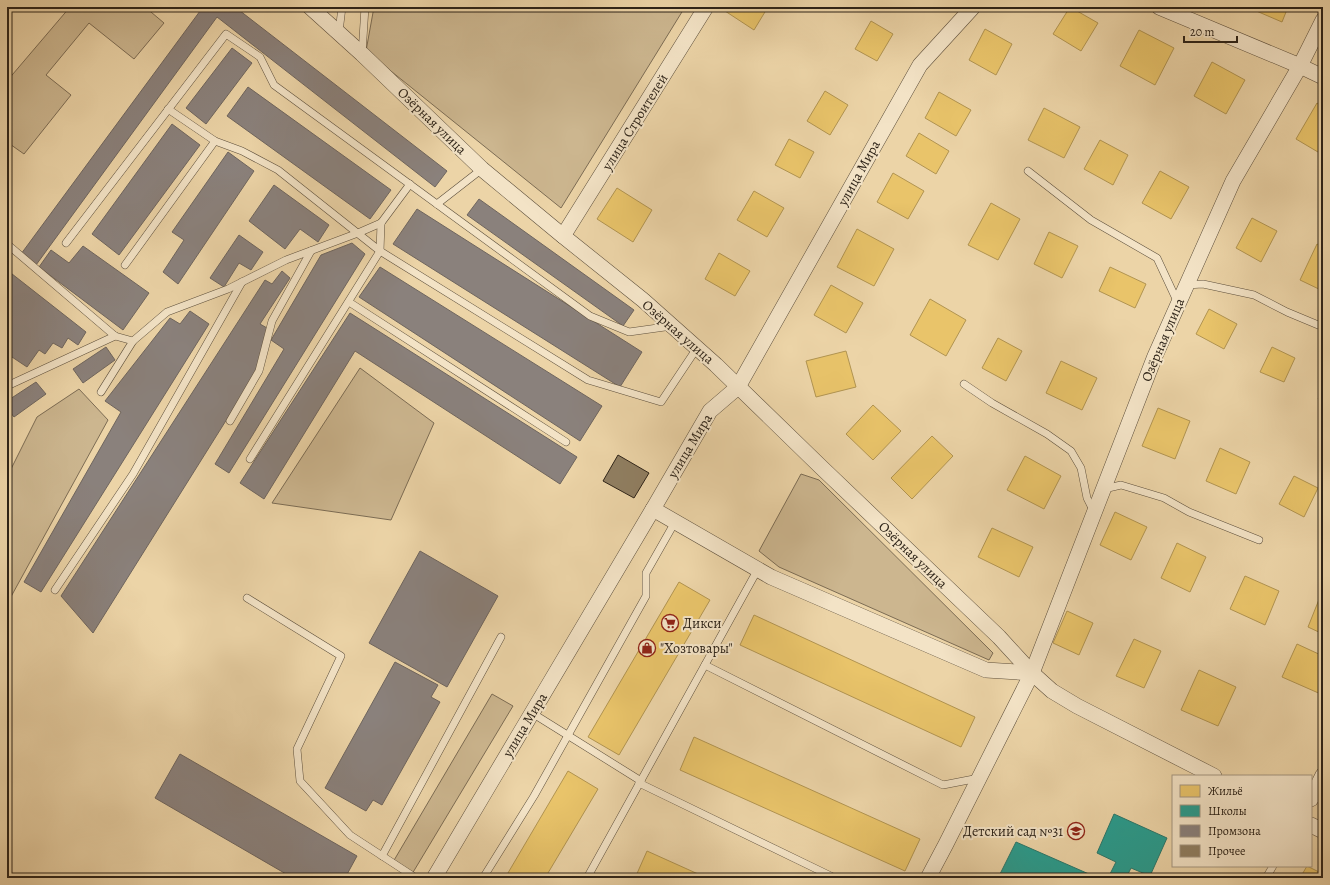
<svg xmlns="http://www.w3.org/2000/svg" width="1330" height="885" viewBox="0 0 1330 885" font-family="Alegreya,serif">
<rect width="100%" height="100%" fill="#ecd4a7"/>
<filter id="stains"><feTurbulence type="fractalNoise" baseFrequency=".005" numOctaves="4"/><feColorMatrix values="0 0 0 0 .2 0 0 0 0 .09 0 0 0 0 .02 0 0 0 .5 -.17"/></filter>
<radialGradient id="worn" r=".72"><stop offset=".6" stop-color="#630" stop-opacity="0"/><stop offset="1" stop-color="#630" stop-opacity=".3"/></radialGradient>
<g fill="#ccb68f" stroke="#7c6c54">
<path d="M70,7H145L164,23L134,59L89,23L46,75L71,95L24,154L7,142V81Z"/>
<path d="M374,7H685L561,208L366,51Z"/>
<path d="M360,368L434,423L391,520L272,503Z"/>
<path d="M79,389L108,420L7,604V477L37,417Z"/>
<path d="M801,474L819,480L993,653L989,660L779,567L759,551Z"/>
<path d="M492,694L513,706L412,874L393,862Z"/>
</g>
<g fill="#e9c46a" stroke="#b19451">
<path d="M728,7H768L754,30L725,11Z"/>
<path d="M1070,7L1098,23L1081,51L1053,34Z"/>
<path d="M1256,7H1288L1282,22L1254,10Z"/>
<path d="M871,21L893,34L877,61L855,49Z"/>
<path d="M985,29L1012,44L996,75L969,60Z"/>
<path d="M1139,30L1174,48L1155,85L1120,66Z"/>
<path d="M1212,62L1245,80L1226,114L1194,96Z"/>
<path d="M825,91L848,105L830,135L807,121Z"/>
<path d="M939,92L971,110L956,136L925,118Z"/>
<path d="M1317,103L1323,107V155L1296,139Z"/>
<path d="M1044,108L1080,127L1064,158L1028,140Z"/>
<path d="M919,133L949,151L936,174L906,156Z"/>
<path d="M789,139L814,152L800,178L775,165Z"/>
<path d="M1100,140L1128,155L1113,185L1084,169Z"/>
<path d="M1160,171L1189,187L1171,219L1142,203Z"/>
<path d="M893,173L924,191L908,219L877,202Z"/>
<path d="M617,188L652,210L633,242L597,219Z"/>
<path d="M754,191L784,208L767,237L737,220Z"/>
<path d="M991,203L1020,219L998,260L968,245Z"/>
<path d="M1252,218L1277,231L1261,262L1236,248Z"/>
<path d="M857,229L894,249L874,286L837,267Z"/>
<path d="M1049,232L1078,246L1062,278L1034,264Z"/>
<path d="M1317,244L1323,247V291L1300,280Z"/>
<path d="M719,253L750,271L735,296L705,279Z"/>
<path d="M1110,267L1146,284L1135,308L1099,291Z"/>
<path d="M831,285L863,303L846,333L814,315Z"/>
<path d="M930,299L966,320L946,356L910,335Z"/>
<path d="M1209,309L1237,324L1224,349L1196,334Z"/>
<path d="M998,338L1022,351L1006,381L982,368Z"/>
<path d="M1272,347L1295,358L1284,382L1260,372Z"/>
<path d="M846,351L856,387L816,397L806,361Z"/>
<path d="M1061,361L1097,378L1082,410L1046,393Z"/>
<path d="M1323,390V401L1318,399Z"/>
<path d="M873,405L901,431L873,460L846,434Z"/>
<path d="M1158,408L1190,421L1175,459L1142,446Z"/>
<path d="M932,436L953,456L912,499L891,478Z"/>
<path d="M1220,448L1250,462L1236,494L1206,481Z"/>
<path d="M1025,456L1061,476L1044,509L1007,490Z"/>
<path d="M1294,476L1318,488L1304,517L1279,504Z"/>
<path d="M1115,512L1147,527L1131,560L1100,545Z"/>
<path d="M992,528L1033,547L1019,577L978,557Z"/>
<path d="M1177,543L1206,557L1190,592L1161,578Z"/>
<path d="M1245,576L1279,591L1265,625L1230,609Z"/>
<path d="M679,582L710,600L619,755L588,737Z"/>
<path d="M1320,597L1323,598V634L1308,627Z"/>
<path d="M1067,611L1093,623L1079,655L1053,643Z"/>
<path d="M754,615L975,717L961,747L740,645Z"/>
<path d="M1134,639L1161,651L1144,688L1116,676Z"/>
<path d="M1297,644L1323,656V695L1282,677Z"/>
<path d="M1199,670L1236,687L1218,726L1181,710Z"/>
<path d="M694,737L920,839L905,871L680,770Z"/>
<path d="M568,771L598,789L545,878H505Z"/>
<path d="M647,851L707,878H635Z"/>
<path d="M1307,866L1323,874V878H1300Z"/>
</g>
<g fill="#2a9d8f" stroke="#2b786b">
<path d="M1114,814L1167,838L1150,876L1131,868L1126,878H1108L1116,862L1097,853Z"/>
<path d="M1016,842L1098,878H998Z"/>
</g>
<g fill="#8a817c" stroke="#6e655e">
<path d="M203,7H235L447,171L435,187L217,17L36,265L21,254Z"/>
<path d="M232,48L252,63L206,124L186,108Z"/>
<path d="M248,87L391,190L370,219L227,116Z"/>
<path d="M172,124L200,145L119,255L92,234Z"/>
<path d="M228,152L254,171L178,284L163,272L184,240L172,232Z"/>
<path d="M274,185L329,225L318,242L300,229L285,249L249,221Z"/>
<path d="M479,199L634,310L623,326L467,215Z"/>
<path d="M417,209L642,352L620,387L393,244Z"/>
<path d="M239,235L263,252L251,270L239,263L224,287L210,278Z"/>
<path d="M352,243L365,254L229,473L215,464L284,349L271,340L321,255Z"/>
<path d="M83,246L149,293L123,330L39,267L51,250L69,263Z"/>
<path d="M380,267L602,406L580,441L359,297Z"/>
<path d="M7,270L86,332L78,345L68,338L62,348L53,343L45,354L39,350L27,367L12,357L7,366Z"/>
<path d="M282,271L290,278L260,324L267,328L257,371L93,633L61,596L265,280L272,284Z"/>
<path d="M190,311L209,324L41,592L24,582L121,412L105,401L170,318L180,324Z"/>
<path d="M350,313L577,457L560,484L355,351L264,499L240,483Z"/>
<path d="M106,347L115,360L83,383L73,369Z"/>
<path d="M36,382L46,394L14,417L7,408V401Z"/>
<path d="M420,551L498,596L447,687L369,643Z"/>
<path d="M395,662L438,685L431,697L440,702L382,805L373,800L366,811L325,788Z"/>
<path d="M180,754L357,856L345,878H293L155,798Z"/>
</g>
<path fill="#907f62" stroke="#2d2318" d="M618,455L649,473L634,498L603,481Z"/>
<g fill="none" stroke-linecap="round" stroke-linejoin="round">
<g stroke="#5d4f3c" stroke-width="8">
<g id="lane">
<path d="M339,32L342,7"/>
<path d="M362,54L365,7"/>
<path d="M168,109L215,141L242,151L278,170L380,251L588,380L661,402L697,348"/>
<path d="M1028,171L1091,220L1157,258L1178,303"/>
<path d="M437,204L482,169"/>
<path d="M66,243L226,34L260,57L274,85L590,316L629,332L672,326"/>
<path d="M7,244L115,336L133,341L167,312L228,289L286,260L358,233L381,223"/>
<path d="M125,265L215,141"/>
<path d="M1186,285L1203,284L1254,295L1287,312L1323,327"/>
<path d="M349,302L566,442"/>
<path d="M964,384L992,403L1047,434L1071,451L1081,468L1087,498L1094,512"/>
<path d="M7,386L115,336"/>
<path d="M101,392L133,341"/>
<path d="M230,421L259,371L272,321L311,251"/>
<path d="M250,459L380,251L381,223L410,184"/>
<path d="M1104,489L1121,485L1164,498L1189,512L1259,540"/>
<path d="M55,590L133,474L242,282"/>
<path d="M247,598L341,656L297,749L300,781L350,835L416,878"/>
<path d="M705,665L943,785L979,778"/>
<path d="M532,713L641,781"/>
<path d="M639,783L835,878"/>
<path d="M382,856L501,637"/>
<path d="M483,878L534,796L646,596V573L675,522"/>
<path d="M587,878L758,569"/>
<path d="M1266,878L1273,866"/>
</g>
</g>
<g stroke="#5d4f3c" stroke-width="16">
<g id="street">
<path d="M310,7L362,54L482,169L563,236L643,300L716,365L821,467L999,637L1032,673L1052,691L1077,706L1214,776"/>
<path d="M1159,7L1300,66L1323,77"/>
<path d="M563,236L706,7"/>
<path d="M653,509L771,577L986,670L1032,673"/>
<path d="M1311,799L1323,775"/>
<path d="M1311,825L1323,831"/>
<path d="M434,878L653,509L710,411L738,387L920,65L973,7"/>
<path d="M928,878L946,844L1032,673L1155,356L1233,181L1300,66L1323,20"/>
</g>
</g>
<use href="#lane" stroke="#f3e3c6" stroke-width="7"/>
<use href="#street" stroke="#f3e3c6" stroke-width="15"/>
</g>
<defs>
<g id="supermarket-ring" transform="scale(0.9)"><circle r="9.5" fill="#f3e3c6" stroke="#8f2418" stroke-width="1.5"/><path d="M-6-5.5h2.5l.6 2H6L4.5 2H-2.5L-4.4-4H-6ZM-1.5 3.2a1.3 1.3 0 1 0 .1 0ZM3 3.2a1.3 1.3 0 1 0 .1 0Z" fill="#8f2418"/></g>
<g id="shop-ring" transform="scale(0.9)"><circle r="9.5" fill="#f3e3c6" stroke="#8f2418" stroke-width="1.5"/><path d="M-5-2.5h2.3a2.7 3.5 0 0 1 5.4 0H5L5.5 6h-11ZM-1.5-2.5h3a1.5 2.3 0 0 0-3 0Z" fill="#8f2418"/></g>
<g id="school-ring" transform="scale(0.9)"><circle r="9.5" fill="#f3e3c6" stroke="#8f2418" stroke-width="1.5"/><path d="M0-5L7-2L0 1L-7-2ZM-4 1L0 2.5L4 1V4Q0 6-4 4Z" fill="#8f2418"/></g>
</defs>
<g fill-rule="evenodd">
<use href="#supermarket-ring" x="670" y="623"/>
<use href="#shop-ring" x="647" y="648"/>
<use href="#school-ring" x="1076" y="831"/>
</g>
<g text-anchor="middle" dominant-baseline="central" stroke-width="4" stroke-linejoin="round" paint-order="stroke">
<g font-size="14" fill="#2d2318" stroke="#f3e3c6">
<text transform="translate(432 121) rotate(44)">Озёрная улица</text>
<text transform="translate(635 122) rotate(-58)">улица Строителей</text>
<text transform="translate(859 173) rotate(-61)">улица Мира</text>
<text transform="translate(678 332) rotate(41)">Озёрная улица</text>
<text transform="translate(1163 340) rotate(-67)">Озёрная улица</text>
<text transform="translate(690 446) rotate(-59)">улица Мира</text>
<text transform="translate(913 555) rotate(44)">Озёрная улица</text>
<text transform="translate(525 725) rotate(-59)">улица Мира</text>
</g>
<g font-size="14" fill="#2d2318" stroke="#f3e3c6" text-anchor="start">
<text x="683" y="623">Дикси</text>
<text x="660" y="648">"Хозтовары"</text>
<text x="1063" y="831" text-anchor="end">Детский сад №31</text>
</g>
</g>
<rect width="1330" height="885" fill="none" stroke="#ecd4a7" stroke-width="24"/>
<rect x="8" y="8" width="1314" height="869" fill="none" stroke="#2d2318" stroke-width="2"/>
<rect x="12" y="12" width="1306" height="861" fill="none" stroke="#2d2318"/>
<rect x="1172" y="775" width="140" height="92" fill="#f3e3c6" stroke="#a49680"/>
<rect x="1180" y="785" width="20" height="12" fill="#e9c46a" stroke="#a49680"/>
<text x="1208" y="795" font-size="12" fill="#2d2318">Жильё</text>
<rect x="1180" y="805" width="20" height="12" fill="#2a9d8f" stroke="#a49680"/>
<text x="1208" y="815" font-size="12" fill="#2d2318">Школы</text>
<rect x="1180" y="825" width="20" height="12" fill="#8a817c" stroke="#a49680"/>
<text x="1208" y="835" font-size="12" fill="#2d2318">Промзона</text>
<rect x="1180" y="845" width="20" height="12" fill="#907f62" stroke="#a49680"/>
<text x="1208" y="855" font-size="12" fill="#2d2318">Прочее</text>
<path d="M1184 36v6h53v-6" fill="none" stroke="#2d2318" stroke-width="2"/>
<text x="1190" y="36" font-size="12" fill="#2d2318" stroke="#f3e3c6" stroke-width="3" paint-order="stroke">20 m</text>
<rect width="100%" height="100%" filter="url(#stains)"/>
<rect width="100%" height="100%" fill="url(#worn)"/>
</svg>
